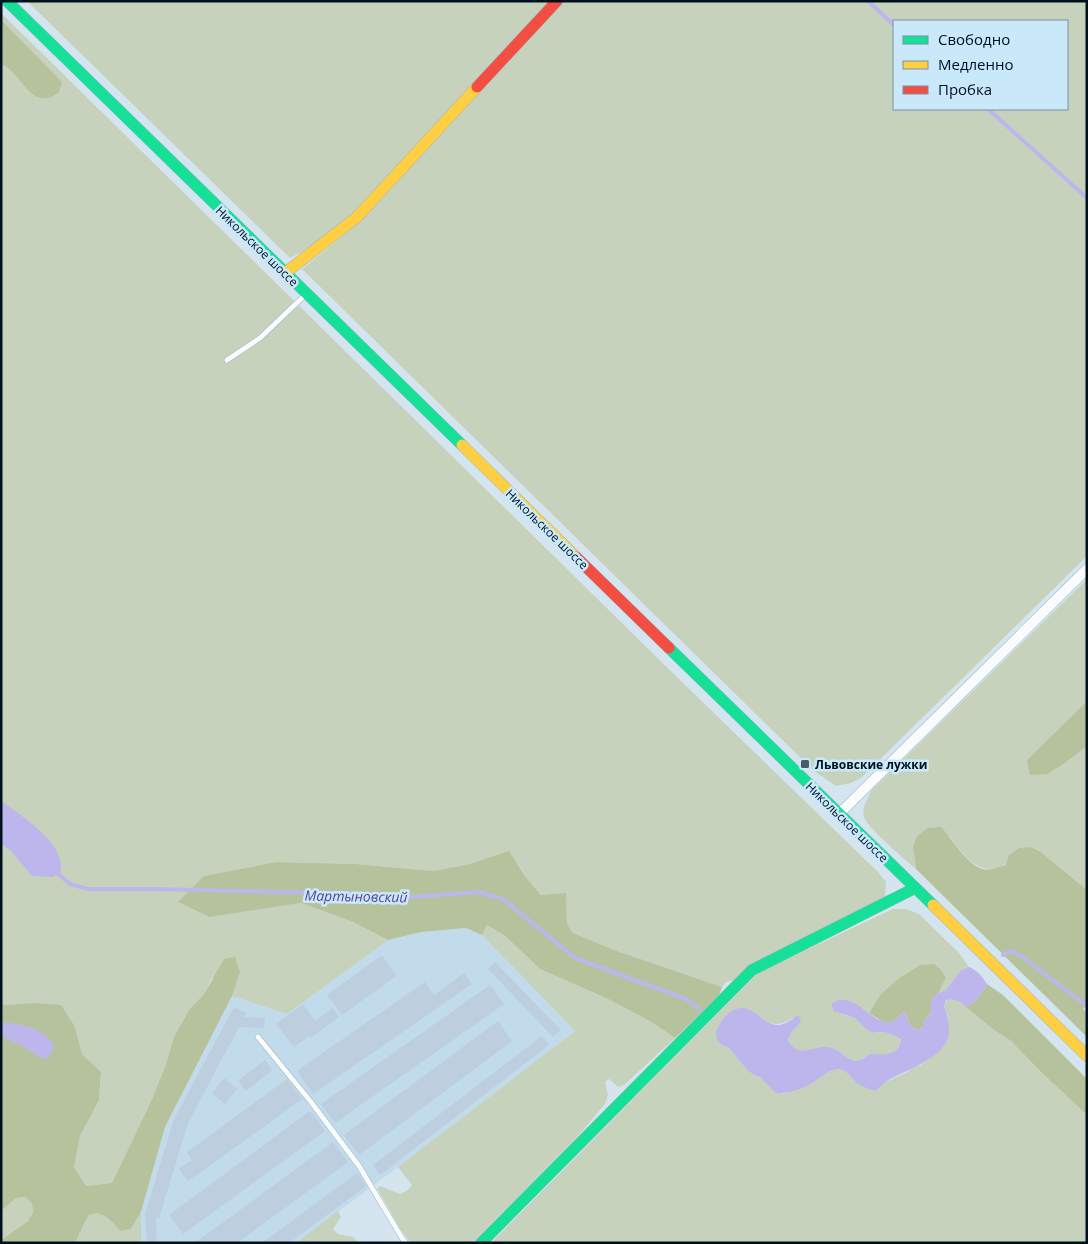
<svg xmlns="http://www.w3.org/2000/svg" width="1088" height="1244" viewBox="0 0 1088 1244" font-family="'Open Sans',sans-serif">
<rect width="100%" height="100%" fill="#d4e5ef"/>
<path fill="#c1dbea" d="M466,928L482,935L575,1031L398,1167L296,1243H141V1212L165,1127L232,996L287,1014L388,940L421,932Z"/>
<g fill="#c7d2bd" fill-rule="evenodd">
<path d="M27,1H552L354,213L307,249L290,258Z"/>
<path d="M564,1H1087V556L861,778L851,783L836,786L814,771L302,269L360,222ZM894,21H1067V109H894Z"/>
<path d="M1,13L685,685L878,872L886,882L885,898L732,981L726,982L722,987L617,951L573,933L567,924L566,893L541,895L524,875L509,852L470,864L433,871L356,864L276,862L204,876L210,917L301,903L353,922L388,940L287,1014L232,996L240,972L212,978L204,994L189,1010L174,1037L165,1067L152,1099L112,1183L86,1186L74,1167L80,1136L99,1100L101,1072L82,1054L75,1027L34,1003L5,1005L1,1004Z"/>
<path d="M1087,579V701L1027,760L1075,755L1087,746V890L1041,852L1031,847C1022,853 1014,861 1005,865C979,878 963,855 949,836L913,847L916,869C906,860 867,828 864,817C861,808 868,799 871,791Z"/>
<path d="M893,909H906L919,914L959,953L969,967L961,970L946,990L938,993L946,978L880,995L869,1013L862,1008L841,1014L855,1018L866,1029L873,1033C883,1030 892,1034 901,1039C899,1056 884,1056 870,1054C866,1057 861,1061 856,1061C847,1061 840,1048 828,1047C812,1045 799,1060 788,1040L791,1033L801,1022L792,1018C774,1031 764,1020 748,1009C732,1011 730,1009 720,1023L722,1045L729,1048L748,1071L754,1075L761,1078L783,1094C792,1090 801,1089 809,1085C819,1080 832,1063 844,1070C848,1073 852,1079 855,1082H886L907,1072L913,1067L921,1065L927,1060L948,1022V1015L944,1007L947,1000L954,999L960,1001L966,1007L994,1030L1011,1041L1042,1073L1087,1115V1243H491L759,972Z"/>
<path d="M487,925L504,935L540,969L608,999L653,1023L675,1038L624,1085L618,1087L609,1079L605,1082L608,1095L605,1104L579,1135L472,1243H411L401,1230L377,1188L380,1186L400,1194L408,1190L412,1185L398,1167L575,1031L482,935Z"/>
<path d="M26,1197L32,1204L33,1214L28,1221L1,1240V1211L16,1198Z"/>
<path d="M338,1211L341,1217L333,1229L338,1234L353,1237L359,1243H296Z"/>
<path d="M141,1212V1243H75L84,1224L89,1215L98,1213L108,1218L122,1231L131,1229Z"/>
</g>
<g fill="#b6c29c">
<path d="M1,20L62,82L59,92C56,94 52,97 48,98C27,102 19,70 1,64Z"/>
<path d="M1087,701V746L1062,765L1047,774L1030,775L1027,760Z"/>
<path d="M941,827C952,839 967,865 983,869C990,871 998,867 1006,865L1009,855L1019,848L1031,847L1041,852L1087,890V1007L1083,1008L1087,1014V1037L916,869L913,847L917,836L928,828Z"/>
<path d="M509,851L524,875L541,895L566,893L567,924L573,933L617,951L722,987L719,995L675,1038L653,1023L608,999L540,969L504,935L487,925L482,935L466,928L421,932L388,940L353,922L301,903L210,917L178,902L204,876L276,862L356,864L433,871L470,864Z"/>
<path d="M235,957L240,972L232,996L165,1127L141,1212L131,1229L121,1231L108,1218L98,1213L89,1215L84,1224L75,1243H1V1240L28,1221L33,1213L32,1204L26,1197L16,1198L1,1211V1004L5,1005L34,1003L61,1005L75,1027L82,1054L101,1072L99,1100L80,1136L74,1167L86,1186L112,1183L152,1099L165,1067L174,1037L189,1010L204,994L224,959Z"/>
<path d="M934,964L941,970L946,978L938,993L932,998L931,1013L925,1019L924,1027L917,1030L910,1025L904,1011L893,1022H883L869,1013L880,995L898,979L920,965Z"/>
<path d="M987,984L1003,995L1087,1079V1115L1042,1073L1011,1041L994,1030L966,1007C975,1002 982,994 987,984Z"/>
</g>
<g fill="#bdb6ec">
<path d="M1,801C20,815 54,836 60,859C61,862 61,867 61,871L53,877L32,876L11,851L1,843Z"/>
<path d="M969,967C978,971 982,976 987,984C982,994 975,1002 966,1007C960,1001 955,998 946,1000L944,1007C947,1013 948,1016 948,1022C948,1025 949,1027 949,1030C950,1056 908,1069 890,1079C885,1082 880,1087 875,1091C869,1089 863,1087 857,1083C851,1079 847,1070 840,1069C828,1068 819,1080 809,1085C799,1090 787,1094 776,1093L761,1078L754,1075L748,1071L729,1048L722,1045L717,1040L716,1032C720,1022 725,1013 736,1009C753,1003 762,1025 778,1025C786,1025 793,1018 799,1015L801,1022L791,1033L788,1040C799,1060 812,1045 828,1047C840,1048 847,1061 856,1061C861,1061 866,1057 870,1054C884,1055 899,1056 901,1039C892,1034 883,1030 873,1033L866,1029L855,1018L834,1011L831,1004C834,1003 836,1001 839,1000C854,997 868,1015 881,1021C885,1022 889,1022 893,1022L904,1011L910,1025L917,1030L924,1027L925,1019L931,1013L930,1006L932,998L938,993L946,990L961,970Z"/>
<path d="M1,1022C21,1024 42,1027 54,1045C53,1051 51,1055 46,1059L40,1057L20,1045L1,1036Z"/>
</g>
<g fill="none" stroke-linecap="round" stroke-linejoin="round">
<g stroke="#bdb6ec" stroke-width="4">
<path d="M868,1L894,25"/>
<path d="M988,109L1087,198"/>
<path d="M55,871L70,884L88,889H152L377,894L413,897L479,892L503,899L575,958L686,999L699,1009"/>
<path d="M1003,955L1009,951L1017,953L1087,1006"/>
</g>
</g>
<g fill="#bdcede">
<path d="M382,955L396,976L342,1015L327,995Z"/>
<path d="M495,962L561,1030L553,1037L488,969Z"/>
<path d="M464,973L472,984L313,1094L297,1071L425,982L434,995Z"/>
<path d="M490,985L504,1004L335,1123L321,1104Z"/>
<path d="M303,1004L315,1021L333,1008L339,1017L311,1038L309,1036L294,1047L276,1024Z"/>
<path d="M234,1007L246,1013L244,1017L265,1018L264,1028L239,1027L188,1123L159,1218L156,1217L157,1243H147L145,1214L174,1119Z"/>
<path d="M498,1021L512,1041L359,1155L344,1135Z"/>
<path d="M542,1036L549,1045L380,1175L373,1165Z"/>
<path d="M265,1060L272,1070L246,1091L238,1081Z"/>
<path d="M224,1078L237,1089L225,1104L212,1093Z"/>
<path d="M287,1079L302,1099L201,1172L188,1181L179,1169L192,1160L187,1152Z"/>
<path d="M310,1111L325,1131L183,1234L169,1215Z"/>
<path d="M333,1142L348,1162L237,1243H195Z"/>
<path d="M357,1173L366,1186L289,1243H262Z"/>
</g>
<g fill="none" stroke-linecap="round" stroke-linejoin="round">
<g stroke="#9eb5c2" stroke-width="6">
<g id="lane">
<path d="M227,360L260,338L305,295"/>
<path d="M258,1037L311,1102L359,1166L402,1238L406,1243"/>
</g>
</g>
<g stroke="#9eb5c2" stroke-width="11">
<path id="street" d="M839,814L1087,569"/>
</g>
<g stroke="#9eb5c2" stroke-width="12">
<g id="fast">
<path d="M7,1L462,445"/>
<path d="M669,648L933,905"/>
<path d="M481,1243L752,970L915,888"/>
</g>
</g>
<g stroke="#9eb5c2" stroke-width="12">
<g id="slow">
<path d="M285,273L357,217L477,87"/>
<path d="M462,445L576,557"/>
<path d="M933,905L1087,1056"/>
</g>
</g>
<g stroke="#9eb5c2" stroke-width="12">
<g id="jam">
<path d="M477,87L557,1"/>
<path d="M576,557L669,648"/>
</g>
</g>
<use href="#lane" stroke="#f9fbfd" stroke-width="5"/>
<use href="#street" stroke="#f9fbfd" stroke-width="10"/>
<use href="#fast" stroke="#16e098" stroke-width="11"/>
<use href="#slow" stroke="#ffcf43" stroke-width="11"/>
<use href="#jam" stroke="#f24e42" stroke-width="11"/>
</g>
<rect fill="#4a5b67" stroke="#c9e8fa" stroke-width="2" x="800" y="759" width="10" height="10" rx="2.5"/>
<g text-anchor="middle" dominant-baseline="central" stroke-width="5" stroke-linejoin="round" paint-order="stroke">
<g font-size="12" fill="#00111e" stroke="#c9e8fa">
<text transform="translate(257 246) rotate(44)">Никольское шоссе</text>
<text transform="translate(547 529) rotate(44)">Никольское шоссе</text>
<text transform="translate(847 822) rotate(44)">Никольское шоссе</text>
</g>
<g font-size="12" font-weight="bold" fill="#00111e" stroke="#c9e8fa" text-anchor="start">
<text x="815" y="764">Львовские лужки</text>
</g>
<g font-size="14" font-style="italic" fill="#593f93" stroke="#c9e8fa">
<text transform="translate(356 896) rotate(1)">Мартыновский</text>
</g>
</g>
<rect width="1088" height="1244" fill="none" stroke="#00111e" stroke-width="5"/>
<rect x="893" y="20" width="175" height="90" fill="#c9e8fa" stroke="#7992a2"/>
<rect x="903" y="36" width="25" height="8" fill="#16e098" stroke="#7992a2"/>
<text x="938" y="45" font-size="15" fill="#00111e">Свободно</text>
<rect x="903" y="61" width="25" height="8" fill="#ffcf43" stroke="#7992a2"/>
<text x="938" y="70" font-size="15" fill="#00111e">Медленно</text>
<rect x="903" y="86" width="25" height="8" fill="#f24e42" stroke="#7992a2"/>
<text x="938" y="95" font-size="15" fill="#00111e">Пробка</text>
</svg>
